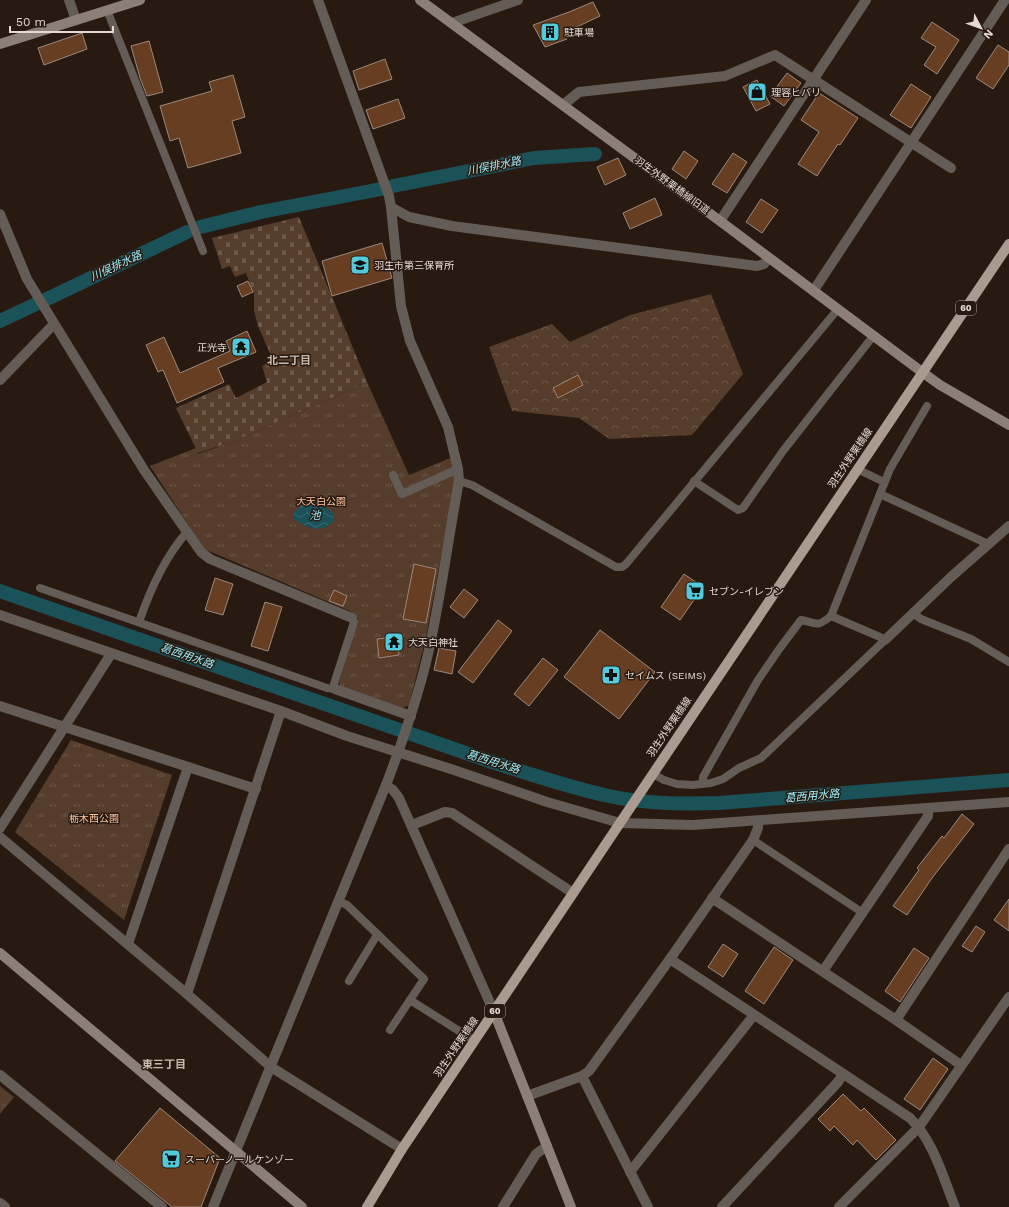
<svg xmlns="http://www.w3.org/2000/svg" width="1009" height="1207" viewBox="0 0 1009 1207" font-family="'Work Sans','Noto Sans JP',sans-serif">
<defs>
<pattern id="grass-tufts" width="24" height="20" patternUnits="userSpaceOnUse"><rect width="24" height="20" fill="#563c2b"/><path d="M3 7l-1-3M5 7V3M7 7l1-3M15 17l-1-3M17 17v-4M19 17l1-3" fill="none" stroke="#6e5849"/></pattern>
<pattern id="forest-crowns" width="20" height="18" patternUnits="userSpaceOnUse"><rect width="20" height="18" fill="#563c2b"/><path d="M2 6a3 3 0 1 1 6 0M12 15a3 3 0 1 1 6 0" fill="none" stroke="#6e5849"/></pattern>
<pattern id="cemetery-stones" width="16" height="16" patternUnits="userSpaceOnUse"><rect width="16" height="16" fill="#563c2b"/><path d="M2 7V4a2 2 0 0 1 4 0v3zM10 15v-3a2 2 0 0 1 4 0v3z" fill="#6e5849"/></pattern>
<pattern id="water-waves" width="16" height="10" patternUnits="userSpaceOnUse"><rect width="16" height="10" fill="#1b525a"/><path d="M0 5q4-4 8 0t8 0" fill="none" stroke="#3c6a71"/></pattern>
</defs>
<rect width="100%" height="100%" fill="#281a11"/>
<g fill="url(#grass-tufts)">
<path d="M367,382L409,475L453,457L456,476L426,637L409,705L403,708L341,687L339,683L358,619L350,611L204,549L150,466L196,448L198,454L232,442Z"/>
<path d="M71,740L172,775L124,920L15,832Z"/>
<path d="M0,1086L14,1097L0,1114Z"/>
</g>
<path fill="url(#forest-crowns)" d="M711,294L743,374L692,435L609,439L579,418L512,411L489,347L552,324L570,342L630,315Z"/>
<path fill="url(#cemetery-stones)" d="M299,217L367,382L232,442L198,453L176,408L229,384L236,398L267,382L262,366L273,360L258,326L254,310V294L246,273L235,277L230,266L222,269L212,238Z"/>
<path fill="url(#water-waves)" d="M317,501L333,513L334,521C321,534 308,529 294,519V512L304,503Z"/>
<g fill="none" stroke-linecap="round" stroke-linejoin="round">
<g stroke="#1b525a" stroke-width="14">
<path d="M393,186L534,158L595,154"/>
<path d="M200,227L261,212L381,189"/>
<path d="M45,300L187,232"/>
<path d="M0,321L36,304"/>
<path d="M0,591L486,760C527,773 567,787 609,796C645,804 682,804 719,803L1009,780"/>
</g>
</g>
<g fill="#673e21" stroke="#9b897e">
<path d="M593,2L600,16L564,33L567,39L545,47L533,25L569,12Z"/>
<path d="M932,22L959,40L937,74L924,65L936,47L921,38Z"/>
<path d="M82,33L87,49L44,65L38,48Z"/>
<path d="M149,41L163,92L147,96L140,78L131,46Z"/>
<path d="M998,45L1009,52V65L993,89L976,78Z"/>
<path d="M385,59L392,79L359,90L353,71Z"/>
<path d="M787,73L801,83L784,106L770,96Z"/>
<path d="M233,75L245,117L232,121L241,153L188,168L179,138L170,141L160,106L212,91L209,82Z"/>
<path d="M757,80L770,104L756,111L743,87Z"/>
<path d="M911,84L931,97L911,128L890,115Z"/>
<path d="M819,93L858,118L840,145L838,144L817,176L798,164L819,132L801,120Z"/>
<path d="M398,99L405,118L373,129L366,110Z"/>
<path d="M684,151L698,161L686,179L672,169Z"/>
<path d="M733,153L747,162L727,193L712,184Z"/>
<path d="M618,158L626,175L605,185L597,167Z"/>
<path d="M655,198L662,215L630,229L623,213Z"/>
<path d="M761,199L778,210L762,233L746,222Z"/>
<path d="M382,243L392,278L332,296L322,261Z"/>
<path d="M248,281L253,292L242,297L237,286Z"/>
<path d="M247,331L256,352L218,368L224,382L177,403L163,370L158,372L146,345L164,337L180,373L230,351L226,341Z"/>
<path d="M578,375L583,385L558,398L553,388Z"/>
<path d="M414,564L436,569L426,623L403,619Z"/>
<path d="M684,574L703,587L680,620L661,607Z"/>
<path d="M215,578L233,584L223,615L205,610Z"/>
<path d="M464,589L478,600L464,618L450,607Z"/>
<path d="M334,590L347,596L343,606L329,601Z"/>
<path d="M265,602L282,607L268,651L251,646Z"/>
<path d="M498,620L512,631L473,683L458,672Z"/>
<path d="M600,630L655,672L619,719L564,677Z"/>
<path d="M397,637L399,655L379,658L377,639Z"/>
<path d="M439,648L456,651L452,674L434,670Z"/>
<path d="M543,658L558,670L529,706L514,694Z"/>
<path d="M962,814L974,824L932,878L907,915L893,906L919,870L917,868L942,836L944,838Z"/>
<path d="M1009,899V931L994,920Z"/>
<path d="M976,926L985,932L972,952L962,946Z"/>
<path d="M723,944L738,954L723,977L708,967Z"/>
<path d="M774,947L793,960L764,1004L745,991Z"/>
<path d="M914,948L929,958L900,1002L885,991Z"/>
<path d="M933,1058L948,1069L920,1110L904,1099Z"/>
<path d="M843,1094L861,1111L864,1108L896,1140L876,1160L857,1140L853,1145L834,1126L830,1131L818,1119Z"/>
<path d="M160,1108L220,1158L201,1207H172L115,1161Z"/>
</g>
<g fill="none" stroke-linecap="round" stroke-linejoin="round">
<g stroke="#635c57" stroke-width="8">
<path d="M107,10L203,251"/>
<path d="M857,469L884,482"/>
<path d="M393,475L402,494L458,469"/>
<path d="M459,481L472,485L616,567H622L626,564L838,309"/>
<path d="M694,481L738,510L743,508L783,451L874,335"/>
<path d="M880,494L988,544"/>
<path d="M40,588L327,688L335,689L334,684L354,622L352,618"/>
<path d="M913,613L921,619L971,639L1009,662"/>
<path d="M139,622C150,590 164,558 187,532"/>
<path d="M653,774L664,780L677,784L692,785L711,783L723,779L739,768L761,758L885,640L880,637L831,616L890,469L927,406"/>
<path d="M703,784V777L758,680L780,648L801,620C818,623 816,628 831,616"/>
<path d="M753,840L863,913"/>
<path d="M338,901L347,905L424,979L390,1030"/>
<path d="M349,981L377,935H378"/>
<path d="M410,1000L475,1041"/>
</g>
<g stroke="#635c57" stroke-width="10">
<path d="M69,0L76,20"/>
<path d="M452,23L518,0"/>
<path d="M563,105L579,92L725,76L775,55L951,168"/>
<path d="M391,207L409,217L452,226L757,266L764,264L768,258"/>
<path d="M0,214L27,279L144,470L201,552L210,559L352,618"/>
<path d="M720,221L866,0"/>
<path d="M814,290L1005,0"/>
<path d="M0,380L54,324"/>
<path d="M0,615L281,711L347,736L454,770L547,802L620,823L693,825L1009,802"/>
<path d="M885,640L951,577L1009,526"/>
<path d="M335,689L411,716"/>
<path d="M0,706L256,789"/>
<path d="M386,785L393,790L399,798L494,1012"/>
<path d="M412,825L445,812L452,813L573,893"/>
<path d="M0,828L111,654"/>
<path d="M0,837L187,994L271,1067L402,1149"/>
<path d="M712,898L896,1020L961,1065"/>
<path d="M128,944L188,767"/>
<path d="M670,959L910,1118C933,1140 943,1177 955,1207"/>
<path d="M823,971L924,822L928,816V808"/>
<path d="M187,994L281,711"/>
<path d="M896,1020L1009,849"/>
<path d="M0,1075L162,1207"/>
<path d="M582,1076L648,1207"/>
<path d="M527,1096L582,1076L589,1071L670,959L753,840L758,828V821"/>
<path d="M630,1172L754,1015"/>
<path d="M0,1203L5,1207"/>
<path d="M213,1207L386,785C404,738 421,690 431,640C442,588 449,534 459,481L458,469L448,427L410,341L401,306L391,207L389,196L318,0"/>
<path d="M503,1207L536,1154L547,1146"/>
<path d="M722,1207L838,1082L843,1074"/>
<path d="M839,1207L919,1127L1009,997"/>
</g>
<g stroke="#8b7f77" stroke-width="10">
<path d="M420,0L720,221L922,372L940,385L1009,425"/>
<path d="M0,44L140,0"/>
<path d="M0,953L302,1207"/>
<path d="M494,1012L571,1207"/>
</g>
<path stroke="#aa9a90" stroke-width="10" d="M367,1207L402,1149L620,823L1009,244"/>
</g>
<defs>
<g id="building-square" transform="scale(1)"><rect x="-9" y="-9" width="18" height="18" rx="4" fill="#53cadc" stroke="#281a11"/><path d="M-4-6H4V6H1V3H-1V6H-4ZM-2.5-4.3h1.7v1.8h-1.7ZM.8-4.3h1.7v1.8H.8ZM-2.5-1h1.7V.8h-1.7ZM.8-1h1.7V.8H.8Z" fill="#111"/></g>
<g id="shop-square" transform="scale(1)"><rect x="-9" y="-9" width="18" height="18" rx="4" fill="#53cadc" stroke="#281a11"/><path d="M-5-2.5h2.3a2.7 3.5 0 0 1 5.4 0H5L5.5 6h-11ZM-1.5-2.5h3a1.5 2.3 0 0 0-3 0Z" fill="#111"/></g>
<g id="school-square" transform="scale(1)"><rect x="-9" y="-9" width="18" height="18" rx="4" fill="#53cadc" stroke="#281a11"/><path d="M0-5L7-2L0 1L-7-2ZM-4 1L0 2.5L4 1V4Q0 6-4 4Z" fill="#111"/></g>
<g id="temple-square" transform="scale(1)"><rect x="-9" y="-9" width="18" height="18" rx="4" fill="#53cadc" stroke="#281a11"/><path d="M0-6L5-2H3V0L6.5 2.5H4V6H1.5V3h-3V6H-4V2.5H-6.5L-3 0V-2H-5Z" fill="#111"/></g>
<g id="supermarket-square" transform="scale(1)"><rect x="-9" y="-9" width="18" height="18" rx="4" fill="#53cadc" stroke="#281a11"/><path d="M-6-5.5h2.5l.6 2H6L4.5 2H-2.5L-4.4-4H-6ZM-1.5 3.2a1.3 1.3 0 1 0 .1 0ZM3 3.2a1.3 1.3 0 1 0 .1 0Z" fill="#111"/></g>
<g id="pharmacy-square" transform="scale(1)"><rect x="-9" y="-9" width="18" height="18" rx="4" fill="#53cadc" stroke="#281a11"/><path d="M-2-6h4v4h4v4h-4v4h-4v-4h-4v-4h4Z" fill="#111"/></g>
</defs>
<g fill-rule="evenodd">
<use href="#building-square" x="550" y="32"/>
<use href="#shop-square" x="757" y="92"/>
<use href="#school-square" x="360" y="265"/>
<use href="#temple-square" x="241" y="347"/>
<use href="#supermarket-square" x="695" y="591"/>
<use href="#temple-square" x="394" y="642"/>
<use href="#pharmacy-square" x="611" y="675"/>
<use href="#supermarket-square" x="171" y="1159"/>
</g>
<g text-anchor="middle" dominant-baseline="central" stroke-width="3" stroke-linejoin="round" paint-order="stroke">
<g fill="#281a11" stroke="#aca09a" stroke-width="1">
<rect x="956" y="301" width="20" height="14" rx="3"/>
<rect x="485" y="1004" width="20" height="14" rx="3"/>
</g>
<g font-size="9" font-weight="bold" fill="#e4dad4">
<text x="966" y="308">60</text>
<text x="495" y="1011">60</text>
</g>
<g font-size="10" fill="#e4dad4" stroke="#281a11" text-anchor="start">
<text x="564" y="32">駐車場</text>
<text x="771" y="92">理容ヒバリ</text>
<text x="374" y="265">羽生市第三保育所</text>
<text x="227" y="347" text-anchor="end">正光寺</text>
<text x="709" y="591">セブン-イレブン</text>
<text x="408" y="642">大天白神社</text>
<text x="625" y="675">セイムス (SEIMS)</text>
<text x="185" y="1159">スーパーノールケンゾー</text>
</g>
<g font-size="10" fill="#e4dad4" stroke="#281a11">
<text transform="translate(672 185) rotate(36)">羽生外野栗橋線旧道</text>
<text transform="translate(850 458) rotate(-56)">羽生外野栗橋線</text>
<text transform="translate(669 727) rotate(-56)">羽生外野栗橋線</text>
<text transform="translate(456 1047) rotate(-56)">羽生外野栗橋線</text>
</g>
<g font-size="10" fill="#fec5a1" stroke="#281a11">
<text x="321" y="501">大天白公園</text>
<text x="94" y="818">栃木西公園</text>
</g>
<g font-size="11" font-style="italic" fill="#9bedfa" stroke="#281a11">
<text transform="translate(494 166) rotate(-11)">川俣排水路</text>
<text transform="translate(116 266) rotate(-25)">川俣排水路</text>
<text x="315" y="515">池</text>
<text transform="translate(187 656) rotate(19)">葛西用水路</text>
<text transform="translate(493 762) rotate(17)">葛西用水路</text>
<text transform="translate(812 796) rotate(-5)">葛西用水路</text>
</g>
<g font-size="11" font-weight="bold" fill="#cebbaf" stroke="#281a11">
<text x="289" y="360">北二丁目</text>
<text x="164" y="1064">東三丁目</text>
</g>
</g>
<g transform="translate(981 28) rotate(131)" stroke="#281a11" stroke-width="3" paint-order="stroke">
<path d="M0-3L7 15L0 10L-7 15Z" fill="#e4dad4"/>
<text y="-6" font-size="11" font-weight="bold" text-anchor="middle" fill="#e4dad4">N</text>
</g>
<path d="M10 26v6h103v-6" fill="none" stroke="#e4dad4" stroke-width="2"/>
<text x="16" y="26" font-size="12" fill="#e4dad4" stroke="#281a11" stroke-width="3" paint-order="stroke">50 m</text>
</svg>
